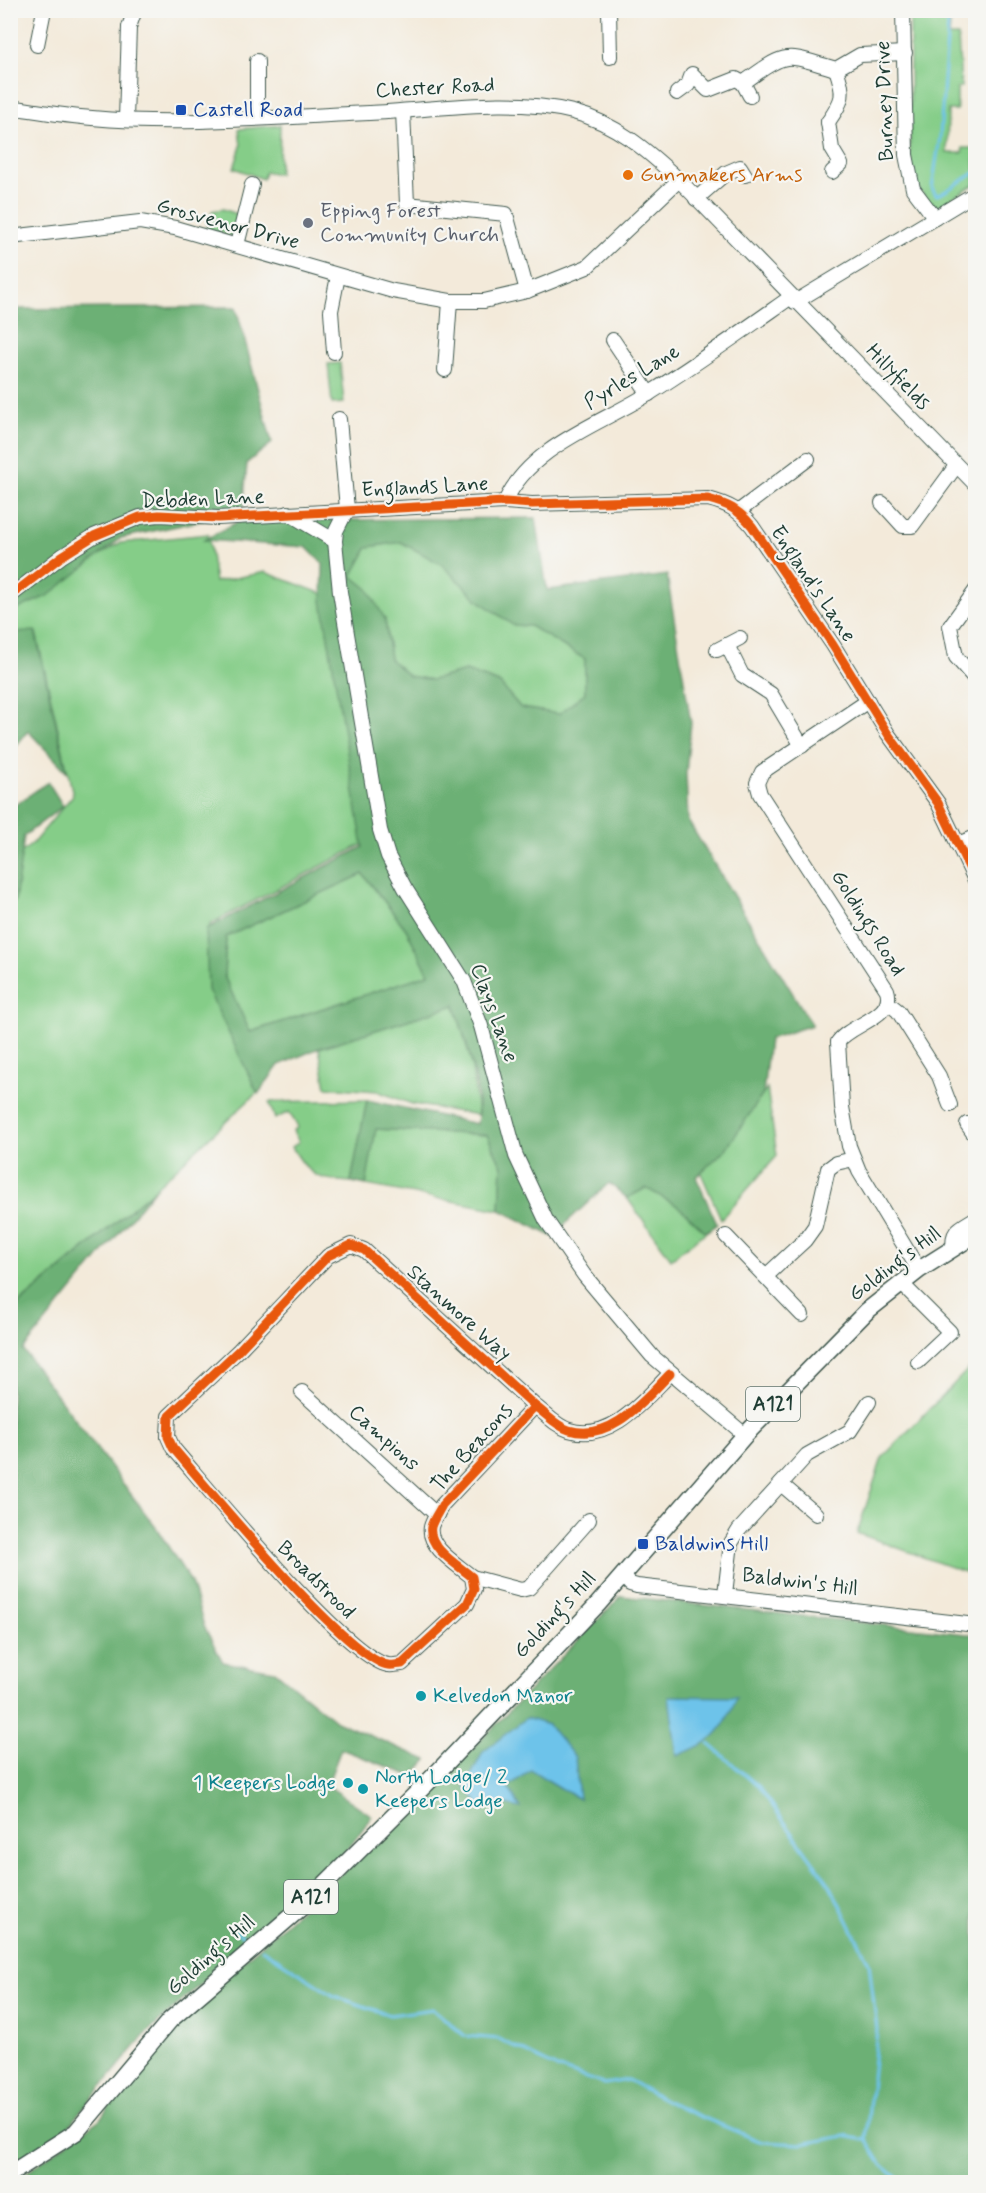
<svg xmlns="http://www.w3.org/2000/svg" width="986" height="2193" viewBox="0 0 986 2193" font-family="Mynerve,sans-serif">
<rect width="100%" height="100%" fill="#f6f6f2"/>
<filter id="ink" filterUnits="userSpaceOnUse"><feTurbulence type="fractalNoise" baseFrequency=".0167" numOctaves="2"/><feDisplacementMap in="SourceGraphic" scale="12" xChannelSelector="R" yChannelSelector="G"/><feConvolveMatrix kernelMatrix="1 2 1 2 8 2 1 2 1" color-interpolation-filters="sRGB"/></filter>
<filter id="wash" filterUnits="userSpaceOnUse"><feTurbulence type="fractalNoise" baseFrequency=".008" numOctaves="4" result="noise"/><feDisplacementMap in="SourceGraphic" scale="24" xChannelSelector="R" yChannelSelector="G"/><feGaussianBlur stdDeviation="1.35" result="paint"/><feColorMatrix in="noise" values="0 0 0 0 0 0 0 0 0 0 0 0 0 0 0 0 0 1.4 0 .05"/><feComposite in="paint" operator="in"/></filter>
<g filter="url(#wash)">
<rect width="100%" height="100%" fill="#f3eada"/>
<g fill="#85cd88" stroke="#52855e" stroke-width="1.5">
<path d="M910,11H951L949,36H958L961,87L957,88V110H948L947,153H962L963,148H975V184L935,209L916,186L910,155Z"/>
<path d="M280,125L279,174L265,172L263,179L234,168L241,146L239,129Z"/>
<path d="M223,209L240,215L235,237L206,229L212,211Z"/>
<path d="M340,363L344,403L332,404L328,364Z"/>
<path d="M208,534L215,582L265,572L326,595L367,842L210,924L212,984L262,1088L148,1195L10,1311V862L33,843L73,795L36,632L11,634V607L120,543Z"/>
<path d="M401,542L441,563L478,600L513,625L530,626L585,659V693L559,714L521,708L499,683L466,671L432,680L409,676L390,659L385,619L352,576L368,547Z"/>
<path d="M363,874L406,929L429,974L250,1032L224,976L226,937Z"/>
<path d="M455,1005L471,1061L478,1115L412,1104L377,1091L326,1087L319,1048Z"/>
<path d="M767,1088L777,1156L721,1219L700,1171L730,1143Z"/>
<path d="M367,1100L351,1182C317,1180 309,1176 292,1147L299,1142L293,1131L298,1127L289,1112L275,1119L269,1102Z"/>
<path d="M375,1129L487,1135L502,1166L500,1210L366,1185Z"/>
<path d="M646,1188L678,1206L706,1232L671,1259L627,1198Z"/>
<path d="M975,1362V1576L857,1533L882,1458Z"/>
</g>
<g fill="#6cb074" stroke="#467654" stroke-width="1.5" fill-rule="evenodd">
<path d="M236,307L272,443L247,463L243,512L121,538L49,595L11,612V309Z"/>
<path d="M536,518L547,590L667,575L691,723L686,773L688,821L812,1025L769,1039L763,1094L726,1149L696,1177L717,1224L706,1232L678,1206L646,1188L627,1198L609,1183L552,1236L500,1210L502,1166L487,1135L376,1129L366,1185L351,1182L367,1100L477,1124C483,1086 465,1042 455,1005L319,1048L279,1065L258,1094L208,990L206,929L363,847L322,601L323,564L306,547L204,540L239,521ZM401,542L441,564L478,600L513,625L530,626L585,659V693L559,714L521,708L499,683L466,671L432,680L409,676L390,659L385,619L368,589L352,576L368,547ZM363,874L406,929L429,974L250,1032L224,976L226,937Z"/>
<path d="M35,631L67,772L28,731L11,752V633Z"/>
<path d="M48,782L63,806L24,836L15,901L11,904V808Z"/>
<path d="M154,1190L23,1350L157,1529L191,1582L204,1626L223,1662L275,1671L336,1721L427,1760L412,1776L341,1749L327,1785L372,1816L349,1848L144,2036L68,2127L11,2169V1311Z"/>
<path d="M621,1596L975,1635V2182H14L100,2119L125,2083L189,2010L385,1834L444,1778ZM548,1725L579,1799L531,1770L507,1787L520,1807L495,1803Z"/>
</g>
<g fill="#6dc3ea" stroke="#46808f" stroke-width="1.5">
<path d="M669,1696L737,1697C721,1735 715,1740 677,1756Z"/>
<path d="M526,1718L548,1725L575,1757L579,1799L531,1770L508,1787L521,1808L495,1803L484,1810L465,1787L483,1752Z"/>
</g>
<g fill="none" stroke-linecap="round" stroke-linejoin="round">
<g stroke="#6dc3ea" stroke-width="3">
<path d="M949,10L940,137L932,188L936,195L941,194L976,172"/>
<path d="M708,1743L759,1787L830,1885L869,1963L877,2029L866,2140L882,2165L902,2182"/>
<path d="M231,1928L252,1942"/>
<path d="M262,1949L334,1996L390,2015L433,2009L465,2036L499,2039L557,2068L604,2084L628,2080L678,2107L762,2142L802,2144L844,2136L866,2140"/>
</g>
</g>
</g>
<g filter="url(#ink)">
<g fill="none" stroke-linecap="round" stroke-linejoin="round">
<g stroke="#3f574d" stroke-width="16">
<g id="minor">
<path d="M609,10L610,57"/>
<path d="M903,10L906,155L913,189L935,218"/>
<path d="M37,45L44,10"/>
<path d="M257,61V118"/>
<path d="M743,83C789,50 783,54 836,69L860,55L905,53"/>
<path d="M677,93L688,85L692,74L708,90L736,79L743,83L750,96"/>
<path d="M10,107C37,111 65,116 92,118C180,126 280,117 369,113C434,110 510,96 573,112C616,123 648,151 679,180L976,485"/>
<path d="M403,111L407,204L506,214L527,291"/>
<path d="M126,119L129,27L135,10"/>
<path d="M828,122C844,99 845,95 836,69"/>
<path d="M828,122L832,149L841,164L832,172"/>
<path d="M696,199L726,173L740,167L745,175"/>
<path d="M10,237L140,222L175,228L393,291L450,301H484L527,291L587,267L679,180"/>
<path d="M237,245L252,185"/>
<path d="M795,302L976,193"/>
<path d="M613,340L649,394"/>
<path d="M334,352L331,311L338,276"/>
<path d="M445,370L450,301"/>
<path d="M339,419L347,509L336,531L335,541L340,592L380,830L388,856L405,888L464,981L481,1026L516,1156L546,1220L584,1275L652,1356L745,1435"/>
<path d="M505,502C530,446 601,424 650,393C698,363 744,330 791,297"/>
<path d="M882,503L903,526H912L956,466"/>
<path d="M739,511L808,459"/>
<path d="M288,513L335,541"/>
<path d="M976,590L950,626L956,657L976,680"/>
<path d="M10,596L62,556L94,536L140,517L159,515L218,518L505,502L532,504L708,499C728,504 739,510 752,526L833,645L888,734L938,803L976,882"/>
<path d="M727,645L742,675L771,694L802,746"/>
<path d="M717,650L740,638"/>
<path d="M868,701L762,772L757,783L760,794L887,990C896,1017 850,1024 838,1042L842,1107L849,1146L859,1171L919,1270"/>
<path d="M957,844L976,837"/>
<path d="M888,1003L898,1011L939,1076L950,1105"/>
<path d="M967,1124L976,1137"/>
<path d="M726,1236L802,1315"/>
<path d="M954,1248C950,1230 962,1227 976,1218"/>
<path d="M766,1276L805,1240L815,1226L828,1169L836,1163L854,1159"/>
<path d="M901,1283L950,1332L918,1362"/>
<path d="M302,1392L437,1515"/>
<path d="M535,1406L442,1505C439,1512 433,1519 431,1527C427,1547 458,1565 472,1577L474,1589L467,1604L402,1664C398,1664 392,1666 388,1665C346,1658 207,1487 173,1448L168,1437L169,1416L239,1350L328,1256L351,1245L364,1250L535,1406C546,1414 556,1426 569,1430C611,1443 645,1399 670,1374"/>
<path d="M781,1484L816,1514"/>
<path d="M623,1575L630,1584L637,1586L976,1625"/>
<path d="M472,1577L521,1590L529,1588L589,1520"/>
<path d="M725,1594L731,1543L739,1530L807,1455L850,1431L869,1402"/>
</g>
</g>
<g stroke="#3f574d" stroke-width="19">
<path id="major" d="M10,2174L76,2132L170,2020L304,1905L431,1779L598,1604L745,1435L867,1311L919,1270L976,1234"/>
</g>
<use href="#minor" stroke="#fff" stroke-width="14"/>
<use href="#major" stroke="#fff" stroke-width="16"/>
<g stroke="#f6f6f2" stroke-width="13">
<g id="cycleway">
<path d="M10,596L62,556L94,536L140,517L159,515L218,518L505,502L532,504L708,499C728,504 739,510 752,526L833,645L888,734L938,803L976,882"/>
<path d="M535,1406L442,1505C439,1512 433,1519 431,1527C427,1547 458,1565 472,1577L474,1589L467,1604L402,1664C398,1664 392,1666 388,1665C346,1658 207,1487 173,1448L168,1437L169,1416L239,1350L328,1256L351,1245L364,1250L535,1406C546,1414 556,1426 569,1430C611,1443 645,1399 670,1374"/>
</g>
</g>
<use href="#cycleway" stroke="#e8590c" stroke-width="9"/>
</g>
</g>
<g fill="#1a4fb4" stroke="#f6f6f2" stroke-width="2">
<rect x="175" y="104" width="12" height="12" rx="3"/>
<rect x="637" y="1538" width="12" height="12" rx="3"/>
</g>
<circle fill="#e8710a" stroke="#f6f6f2" stroke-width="2" cx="628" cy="175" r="6"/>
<circle fill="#6b7280" stroke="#f6f6f2" stroke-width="2" cx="308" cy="223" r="6"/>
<g fill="#0f9aa8" stroke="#f6f6f2" stroke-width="2">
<circle cx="421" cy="1696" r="6"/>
<circle cx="348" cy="1783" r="6"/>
<circle cx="363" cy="1789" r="6"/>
</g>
<g text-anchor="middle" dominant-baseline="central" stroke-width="4.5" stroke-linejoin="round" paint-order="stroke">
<g fill="#f6f6f2" stroke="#60746d" stroke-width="1.5">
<rect x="746" y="1387" width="54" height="34" rx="4.5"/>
<rect x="284" y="1880" width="54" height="34" rx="4.5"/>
</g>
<g font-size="20" font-weight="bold" fill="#1f3d34">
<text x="773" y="1404">A121</text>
<text x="311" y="1897">A121</text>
</g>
<g font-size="21" fill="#1f3d34" stroke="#f6f6f2">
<text transform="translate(435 88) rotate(-3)">Chester Road</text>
<text transform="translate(885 101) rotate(-92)">Burney Drive</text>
<text transform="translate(228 224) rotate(15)">Grosvenor Drive</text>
<text transform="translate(632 377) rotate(-31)">Pyrles Lane</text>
<text transform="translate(898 377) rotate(46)">Hillyfields</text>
<text transform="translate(425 487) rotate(-3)">Englands Lane</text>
<text transform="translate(203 499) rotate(-2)">Debden Lane</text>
<text transform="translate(813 584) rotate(56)">England's Lane</text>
<text transform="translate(868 923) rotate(58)">Goldings Road</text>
<text transform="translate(494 1013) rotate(70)">Clays Lane</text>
<text transform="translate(895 1264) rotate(-37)">Golding's Hill</text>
<text transform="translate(459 1313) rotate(42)">Stanmore Way</text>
<text transform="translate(384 1438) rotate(42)">Campions</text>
<text transform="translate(472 1448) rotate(-48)">The Beacons</text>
<text transform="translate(316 1580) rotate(45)">Broadstrood</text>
<text transform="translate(800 1582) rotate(7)">Baldwin's Hill</text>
<text transform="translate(555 1615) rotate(-47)">Golding's Hill</text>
<text transform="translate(211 1955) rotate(-41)">Golding's Hill</text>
</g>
<g font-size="21" fill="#164399" stroke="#f6f6f2" text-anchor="start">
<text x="193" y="110">Castell Road</text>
<text x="655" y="1544">Baldwins Hill</text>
</g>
<g font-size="21" fill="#c56008" stroke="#f6f6f2" text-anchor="start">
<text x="640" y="175">Gunmakers Arms</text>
</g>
<g font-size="21" fill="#5b616d" stroke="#f6f6f2" text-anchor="start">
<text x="320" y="211">Epping Forest<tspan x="320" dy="24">Community Church</tspan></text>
</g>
<g font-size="21" fill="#0d838f" stroke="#f6f6f2" text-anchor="start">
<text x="433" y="1696">Kelvedon Manor</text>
<text x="375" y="1777">North Lodge/ 2<tspan x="375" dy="24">Keepers Lodge</tspan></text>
<text x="336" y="1783" text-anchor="end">1 Keepers Lodge</text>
</g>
</g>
<rect width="986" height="2193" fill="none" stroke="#f6f6f2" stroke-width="36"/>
</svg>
